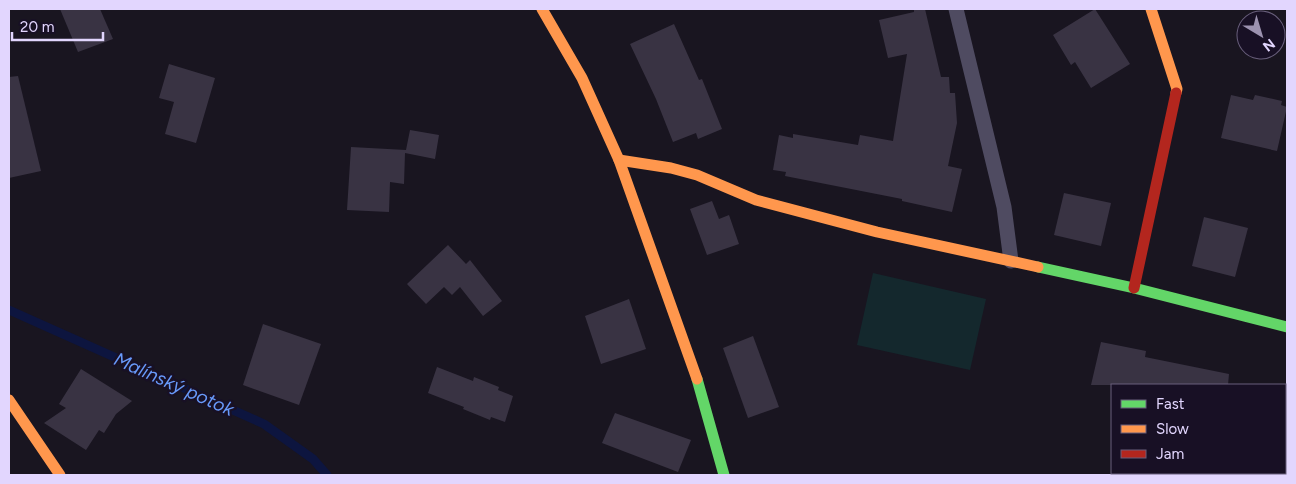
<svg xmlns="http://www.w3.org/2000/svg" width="1296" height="484" viewBox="0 0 1296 484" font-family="Figtree,sans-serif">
<rect width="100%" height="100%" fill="#191520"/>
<path fill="#14282d" d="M873,273L986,299L970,370L857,345Z"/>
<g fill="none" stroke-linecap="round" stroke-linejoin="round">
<path stroke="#0d153f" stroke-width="9" d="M9,310L264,424L313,459L327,475"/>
</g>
<g fill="#393343">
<path d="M60,9H100L113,39L78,52Z"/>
<path d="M914,9H925L941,77H949L950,93H955L957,123L948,166L962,169L952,212L902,201V199L785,176L786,172L773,170L779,135L793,138V134L858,145L860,135L893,141L907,54L888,58L879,20L914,12Z"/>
<path d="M1095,9L1130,64L1091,88L1075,62L1071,65L1053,35Z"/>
<path d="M674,24L699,80L702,79L722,129L698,139L696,133L673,142L656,99L630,44Z"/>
<path d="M169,64L215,78L196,143L165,134L174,102L159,98Z"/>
<path d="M18,76L41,171L9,178V77Z"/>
<path d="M1231,95L1253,100L1255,95L1282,101L1281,105L1287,107L1277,151L1221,138Z"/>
<path d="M410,130L439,135L435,159L405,153L404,184L390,182L389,212L347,210L351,147L406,150Z"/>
<path d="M1064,193L1111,203L1101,246L1054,235Z"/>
<path d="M712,201L719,219L729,215L739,244L707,255L690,209Z"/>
<path d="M1204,217L1248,228L1235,277L1192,266Z"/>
<path d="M448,245L466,264L470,260L502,301L483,316L460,287L452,295L444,287L426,304L407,284Z"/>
<path d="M629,299L646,349L601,364L585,316Z"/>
<path d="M263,324L321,344L299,405L243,385Z"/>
<path d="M753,336L779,407L748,418L723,348Z"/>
<path d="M1101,342L1146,351L1145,357L1229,374L1228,385H1091Z"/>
<path d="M437,367L473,381L474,377L499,387L498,390L513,396L505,422L491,417L490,420L463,409L464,407L428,393Z"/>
<path d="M81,369L132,401L116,414L104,433L99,430L86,450L44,423L66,408L59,404Z"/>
<path d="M615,413L691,440L678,472L602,443Z"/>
</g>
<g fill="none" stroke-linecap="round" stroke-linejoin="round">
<path stroke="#4f4b61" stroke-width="15" d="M956,9L1004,207L1011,261"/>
<g stroke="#63d668" stroke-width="11">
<path d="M1038,267L1134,288L1287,327"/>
<path d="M697,379L724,475"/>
</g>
<g stroke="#ff974d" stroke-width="11">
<path d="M542,9L582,78L619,160L697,379"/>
<path d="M1151,9L1177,89L1176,93"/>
<path d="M619,160L671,168L697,175L756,200L877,232L1038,267"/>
<path d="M9,400L60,475"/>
</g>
<path stroke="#b3261e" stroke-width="11" d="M1134,288L1176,93"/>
</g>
<g text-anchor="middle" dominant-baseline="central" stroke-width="4.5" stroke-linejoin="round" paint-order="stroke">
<g font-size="19" font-style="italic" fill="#689afa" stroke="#181025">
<text transform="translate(174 384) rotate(24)">Malínský potok</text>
</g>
</g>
<rect width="1296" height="484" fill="none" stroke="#e2d6fe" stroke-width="20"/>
<rect x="1111" y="384" width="175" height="90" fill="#181025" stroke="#695f7c"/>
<rect x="1121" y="400" width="25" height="8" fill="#63d668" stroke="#695f7c"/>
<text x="1156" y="409" font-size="15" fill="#e2d6fe">Fast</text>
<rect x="1121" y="425" width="25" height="8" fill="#ff974d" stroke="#695f7c"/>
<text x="1156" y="434" font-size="15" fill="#e2d6fe">Slow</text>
<rect x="1121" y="450" width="25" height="8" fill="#b3261e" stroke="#695f7c"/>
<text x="1156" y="459" font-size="15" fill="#e2d6fe">Jam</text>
<g transform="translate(1261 35) rotate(142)"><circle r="24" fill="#181025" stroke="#695f7c"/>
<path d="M0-4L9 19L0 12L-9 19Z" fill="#9c92b0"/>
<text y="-8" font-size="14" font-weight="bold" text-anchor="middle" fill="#e2d6fe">N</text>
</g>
<path d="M12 32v8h91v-8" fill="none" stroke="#e2d6fe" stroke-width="2.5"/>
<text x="20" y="32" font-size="15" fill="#e2d6fe" stroke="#181025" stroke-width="4" paint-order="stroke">20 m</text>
</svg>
